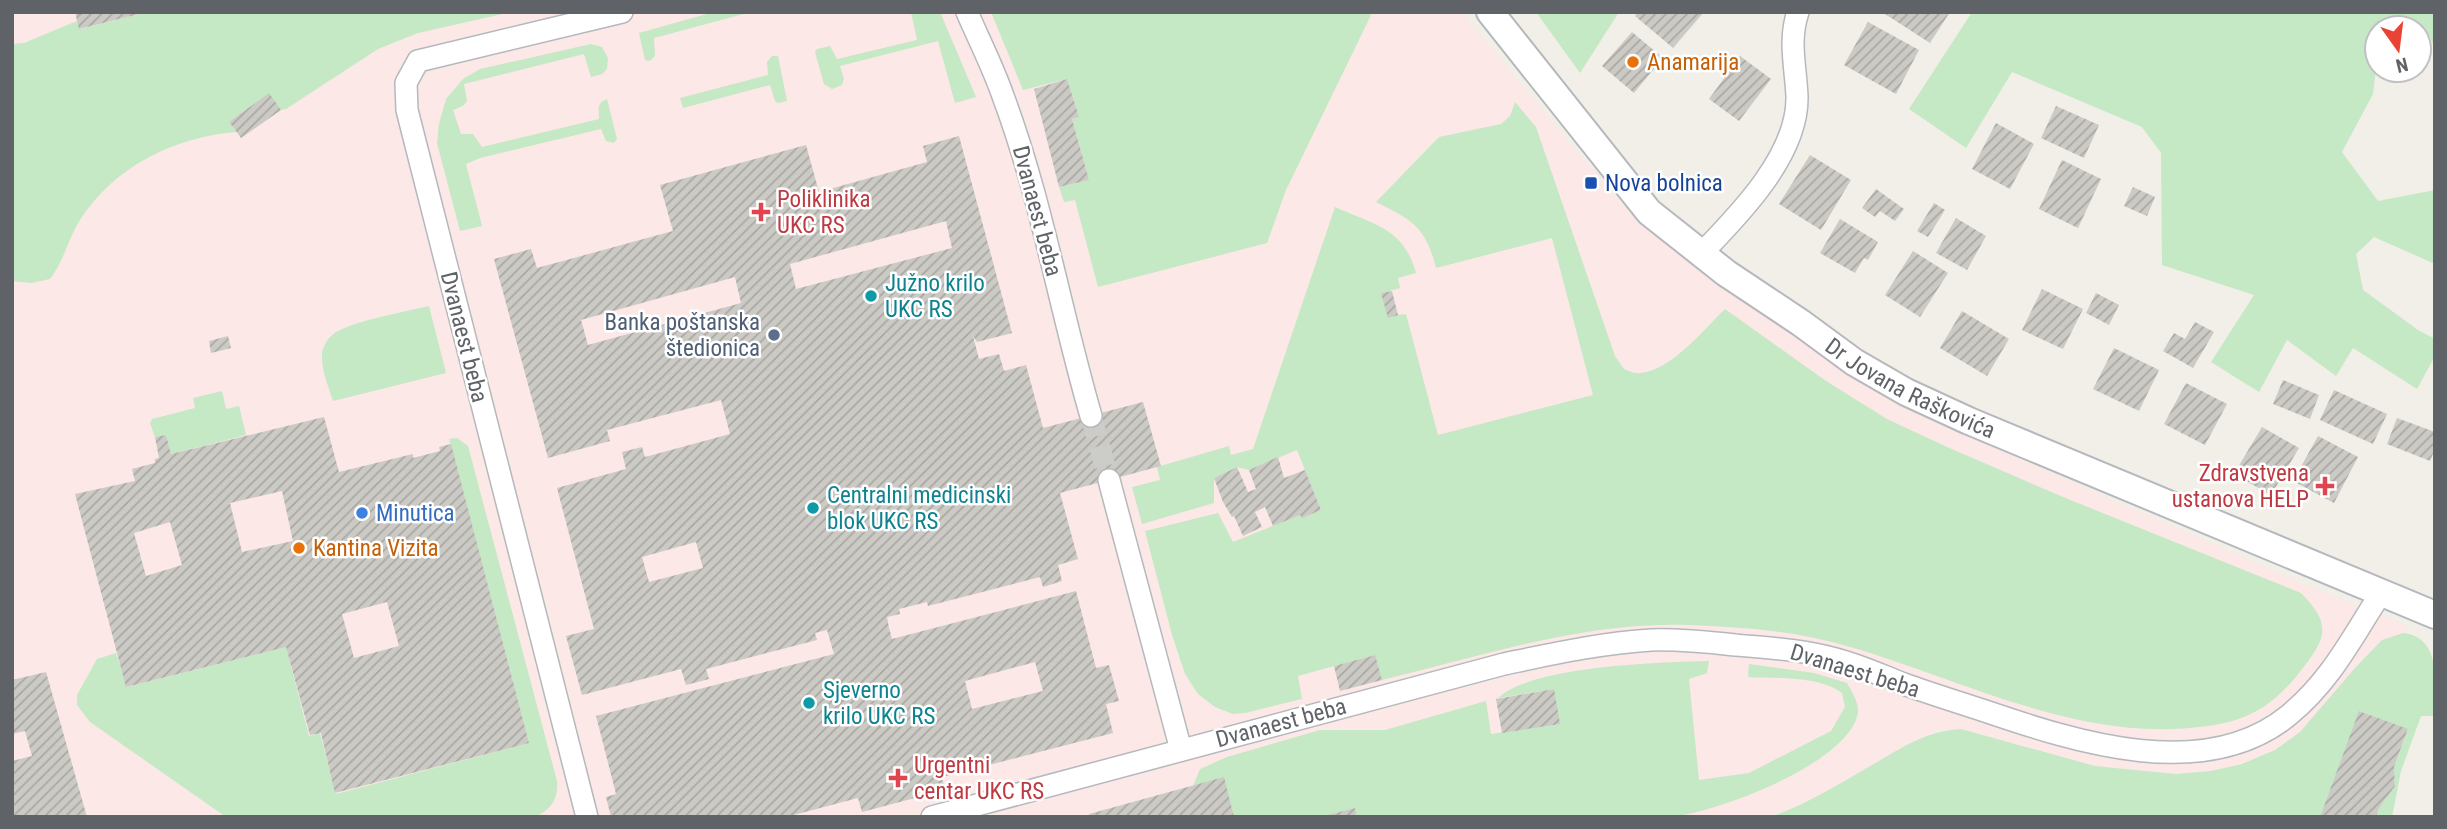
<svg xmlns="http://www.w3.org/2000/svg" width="2447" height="829" viewBox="0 0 2447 829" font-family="'Roboto Condensed',sans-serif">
<defs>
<pattern id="building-hatch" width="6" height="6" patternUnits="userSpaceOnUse" patternTransform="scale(1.75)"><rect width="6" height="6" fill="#cccac5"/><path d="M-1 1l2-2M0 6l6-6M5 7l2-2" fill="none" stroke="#a9a8a4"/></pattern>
</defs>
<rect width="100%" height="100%" fill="#f1efe8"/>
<path fill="#fce8e6" d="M12,12H1461L1621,204L1743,302L1858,379L1947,427L2306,585L2409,626L2403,633L2382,640L2355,668L2300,732L2275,750L2242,764L2211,771L2176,774L2095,766L1961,729L1940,730L1919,739L1812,799L1771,817H12Z"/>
<g fill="#c5e8c5">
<path d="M147,12H511L418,33L378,49L286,109L281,110L269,94L229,122L236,132C174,137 114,167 80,220C68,239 64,261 50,279L31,283L12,281V44L24,43L77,21L80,29Z"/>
<path d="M714,12H751L654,38L655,56L650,61L645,60L639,33Z"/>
<path d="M911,12H940L976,97L955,103L938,41L840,66L844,79L842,85L832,89L824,84L815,52L817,49L830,46L837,59L917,40Z"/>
<path d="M991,12H1369L1371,15L1286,190L1267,243L1098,287L1075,200L1064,202L1059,187L1089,180L1072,119L1079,117L1067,79L1023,90Z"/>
<path d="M1536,12H1619L1580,73Z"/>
<path d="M1972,12H2435V49L2429,35L2419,37V28H2377V60L2373,94L2342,152L2378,201L2435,190V264L2374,237L2356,254L2363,290L2418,330L2435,339V356L2417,389L2353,348L2336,376L2287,340L2259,392L2211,362L2254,295L2162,265L2161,153L2142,127L2012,72L1966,148L1909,109Z"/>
<path d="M591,44L602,47L608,58L607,69L602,74L591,77L584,54L464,84L467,101L463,106L453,110L461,134H473L482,147L599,119C599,110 596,103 607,99L617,139L614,143L606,141L601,129L480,158L466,164L482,226L460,231L437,143L439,124L446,99L463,79L480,69Z"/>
<path d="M772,56H778L787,101L778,103L775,101L770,85L683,108L680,98L768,75L767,62Z"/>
<path d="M1515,102L1536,127L1615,356L1624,369C1629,371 1635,374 1640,373C1671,371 1704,329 1725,309L1826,381L1887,419L1947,447L2063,497L2301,593C2334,626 2325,640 2299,673C2289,686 2274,701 2260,709C2242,720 2220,725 2199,727C2072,742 1955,675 1836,643C1787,630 1738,627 1689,625C1585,621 1482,656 1382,680L1374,655L1298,676L1302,699L1245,713L1233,714L1215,707L1198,694L1185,674L1172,635L1145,531L1218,513L1233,542L1300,515L1302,517L1321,510L1297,450L1249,470L1237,467L1214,478V503L1142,524L1132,487L1160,480L1157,467L1229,446L1231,455L1253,449L1335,207C1373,224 1404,228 1416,273L1398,278L1400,288L1382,293L1398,315L1406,314L1438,435L1593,395L1552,238L1436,268C1426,228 1413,220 1376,202L1439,137L1501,124L1510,116Z"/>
<path d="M429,306L446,373L333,401C329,388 322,372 322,358C321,348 328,336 338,331C359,320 404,312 429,306Z"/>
<path d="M222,391L226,409L239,406L246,435L171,454L166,435L155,437L150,423L152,419L195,408L193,398Z"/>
<path d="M457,438L468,446L557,781C559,799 550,811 534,817H226L90,722L77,705V695L97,659L116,653L127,687L286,647L309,736L320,733L336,794L529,743L449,439Z"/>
<path d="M2403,633C2443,637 2435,687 2435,716H2421L2401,771L2392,817H2376L2379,808L2395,786L2394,767L2408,730L2360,711L2320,817H1771C1807,804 1839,784 1872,765C1902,748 1925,731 1961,729L2095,766L2176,774L2211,771L2242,764L2275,750L2300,732L2355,668L2382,640Z"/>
<path d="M1709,661L1707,673L1689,679L1699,780L1749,773L1831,731L1845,707L1842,693C1817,675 1778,679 1748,677L1749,664L1814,673L1847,683C1852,692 1859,703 1858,712C1851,763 1715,813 1671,817C1637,820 1603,817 1570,817C1499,817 1428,817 1357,817L1355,808L1321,817H1234L1193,786L1200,769L1227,757L1320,730H1385L1486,701L1491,734L1559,724L1554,689L1498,698C1531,666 1662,662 1709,661Z"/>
</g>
<g fill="url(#building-hatch)" fill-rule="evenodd">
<path d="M75,12H143V13L79,29Z"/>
<path d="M1638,12H1704L1673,48L1635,16Z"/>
<path d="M1887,12H1950L1930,43L1885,14Z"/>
<path d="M1868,22L1919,50L1896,94L1844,65Z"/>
<path d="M1632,32L1663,58L1634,93L1602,66Z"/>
<path d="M1740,56L1771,79L1739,121L1709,99Z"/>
<path d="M1067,79L1079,117L1072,119L1089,180L1059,187L1034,89Z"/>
<path d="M269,93L281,110L241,138L229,122Z"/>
<path d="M2056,106L2099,125L2084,158L2041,138Z"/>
<path d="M1996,123L2034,144L2010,189L1972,169Z"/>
<path d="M959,136L1012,333L977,342L973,336L979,359L999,354L1004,371L1026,365L1043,428L1143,402L1161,466L1060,493L1078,559L1058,565L1062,581L1043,587L1040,577L928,606L927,602L899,609L900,614L887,617L889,628L892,639L1076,591L1096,668L1109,665L1119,701L1106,704L1113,733L942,777L945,790L862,812L858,798L786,817H611L606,797L616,794L596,716L834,654L827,630L815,633L817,640L706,669L709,679L686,685L681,669L582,695L566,636L594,629L557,488L626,469L622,452L642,447L645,457L730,434L721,400L607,430L610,441L548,458L494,259L531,249L537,268L673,231L660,185L806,145L819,192L927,162L923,146ZM946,221L952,248L796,289L790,264ZM735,277L741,303L588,345L581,320ZM696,542L703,568L649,582L642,557ZM1035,662L1043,691L972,709L965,681Z"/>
<path d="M1810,155L1851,180L1821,230L1779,204Z"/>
<path d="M2062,160L2101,179L2078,228L2039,209Z"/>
<path d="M2133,187L2155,197L2147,216L2124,206Z"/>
<path d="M1876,189L1904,209L1895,221L1880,211L1875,217L1862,208Z"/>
<path d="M1934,203L1945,210L1928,237L1917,231Z"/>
<path d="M1956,218L1986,236L1967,270L1936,253Z"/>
<path d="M1840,219L1878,242L1868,260L1864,258L1855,273L1820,253Z"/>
<path d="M1913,251L1948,273L1920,317L1885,295Z"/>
<path d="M2042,289L2083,309L2063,349L2022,330Z"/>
<path d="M1392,291L1398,315L1388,318L1381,293Z"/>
<path d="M2096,293L2119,305L2109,325L2086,313Z"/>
<path d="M1962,311L2009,339L1987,376L1940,348Z"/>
<path d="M2195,322L2214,332L2193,368L2163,351L2174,333L2185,339Z"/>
<path d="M228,336L231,348L211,353L209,341Z"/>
<path d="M2114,348L2159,370L2139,411L2093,389Z"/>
<path d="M2283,380L2319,395L2310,419L2273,404Z"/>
<path d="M2186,383L2227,404L2205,445L2164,424Z"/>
<path d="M2334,390L2387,414L2373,444L2320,420Z"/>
<path d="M324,417L339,472L413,454V458L440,451L439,447L451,444L529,743L335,793L321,733L310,735L286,647L126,687L75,494L135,481L132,469L155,463V459L159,458L155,437L166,435L171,454ZM282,491L293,541L242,552L230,503ZM170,522L182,565L146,576L134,533ZM387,602L399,646L354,658L342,614Z"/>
<path d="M2397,418L2435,432V449L2430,461L2387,444Z"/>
<path d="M2262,427L2299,448L2271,495L2234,474Z"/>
<path d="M2318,436L2358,457L2334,503L2293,481Z"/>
<path d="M1278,457L1284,478L1305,470L1321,510L1302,518L1300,515L1273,526L1265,507L1255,512L1262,527L1243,536L1234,516L1232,517L1223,502L1214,478L1237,467L1248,492L1256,489L1249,470Z"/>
<path d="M1375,655L1382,680L1340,691L1334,666Z"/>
<path d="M46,672L87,817H12V761L32,756L25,731L12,734V680Z"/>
<path d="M1554,689L1560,724L1502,733L1496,699Z"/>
<path d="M2359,711L2408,729L2394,767L2395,786L2379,808L2376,817H2320Z"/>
<path d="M1224,777L1234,817H1090L1089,814Z"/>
<path d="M1355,808L1357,817H1324V816Z"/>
</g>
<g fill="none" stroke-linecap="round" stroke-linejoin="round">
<path stroke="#ccccc8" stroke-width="21" stroke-dasharray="21 10" stroke-linecap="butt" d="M1091,416L1109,480"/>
<g stroke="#b5b8bc" stroke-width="24">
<g id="minor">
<path d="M967,12C979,40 993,67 1003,96C1042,200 1060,310 1091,416"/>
<path d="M1701,254C1739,215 1798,155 1797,97C1796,68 1788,41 1798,12"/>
<path d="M1109,480L1181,750"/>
<path d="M587,817L407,110L406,83L418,61L622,12"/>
<path d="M932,817L1504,664C1552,654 1601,643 1651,640C1679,639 1707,642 1735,645C1763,647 1792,649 1819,655C1849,661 1876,673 1904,684C1931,694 1958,702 1985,711C2076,742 2205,784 2289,715C2332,679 2351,639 2381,593"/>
</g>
</g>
<g stroke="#b5b8bc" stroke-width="30">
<g id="tertiary">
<path id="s1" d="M1490,12L1649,212L1726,273L1801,323L1854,362L1906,392L1969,421L2435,615"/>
</g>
</g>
<use href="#minor" stroke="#fff" stroke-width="21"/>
<use href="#tertiary" stroke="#fff" stroke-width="26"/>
</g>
<g fill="#e8710a" stroke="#fff" stroke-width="2.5">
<circle cx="1633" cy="62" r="7"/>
<circle cx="299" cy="548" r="7"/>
</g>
<rect fill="#1a4fb4" stroke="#fff" stroke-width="2.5" x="1584" y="176" width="14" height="14" rx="3.5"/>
<g fill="#e0444e" stroke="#fff" stroke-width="2.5">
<path d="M757.5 201.5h7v7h7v7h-7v7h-7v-7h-7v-7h7z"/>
<path d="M2321.5 475.5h7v7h7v7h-7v7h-7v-7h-7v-7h7z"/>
<path d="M894.5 767.5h7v7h7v7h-7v7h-7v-7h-7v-7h7z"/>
</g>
<g fill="#0f9aa8" stroke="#fff" stroke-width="2.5">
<circle cx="871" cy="296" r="7"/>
<circle cx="813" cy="508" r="7"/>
<circle cx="809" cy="703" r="7"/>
</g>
<circle fill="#5c6f8a" stroke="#fff" stroke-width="2.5" cx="774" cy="335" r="7"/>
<circle fill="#3f7fe0" stroke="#fff" stroke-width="2.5" cx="362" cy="513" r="7"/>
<g text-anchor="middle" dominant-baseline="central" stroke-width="5" stroke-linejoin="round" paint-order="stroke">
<g font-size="23" fill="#c56008" stroke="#fff" text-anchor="start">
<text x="1647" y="62">Anamarija</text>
<text x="313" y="548">Kantina Vizita</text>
</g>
<g font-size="23" fill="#164399" stroke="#fff" text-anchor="start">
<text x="1605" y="183">Nova bolnica</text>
</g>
<g font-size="23" fill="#be3a42" stroke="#fff" text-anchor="start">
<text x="777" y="199">Poliklinika<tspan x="777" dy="26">UKC RS</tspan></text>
<text x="2309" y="473" text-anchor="end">Zdravstvena<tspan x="2309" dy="26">ustanova HELP</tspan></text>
<text x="914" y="765">Urgentni<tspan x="914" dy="26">centar UKC RS</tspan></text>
</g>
<g font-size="23" fill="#5f6368" stroke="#fff">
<text transform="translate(1037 211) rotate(75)">Dvanaest beba</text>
<text transform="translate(464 337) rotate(76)">Dvanaest beba</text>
<text stroke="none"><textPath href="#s1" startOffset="572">Dr Jovana Raškovića</textPath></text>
<text transform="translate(1855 671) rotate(17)">Dvanaest beba</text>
<text transform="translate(1281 723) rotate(-15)">Dvanaest beba</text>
</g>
<g font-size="23" fill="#0d838f" stroke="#fff" text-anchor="start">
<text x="885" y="283">Južno krilo<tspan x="885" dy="26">UKC RS</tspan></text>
<text x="827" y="495">Centralni medicinski<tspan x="827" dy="26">blok UKC RS</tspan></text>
<text x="823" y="690">Sjeverno<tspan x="823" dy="26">krilo UKC RS</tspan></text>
</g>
<g font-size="23" fill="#4e5e75" stroke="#fff" text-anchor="end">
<text x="760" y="322">Banka poštanska<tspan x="760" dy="26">štedionica</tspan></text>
</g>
<g font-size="23" fill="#366cbe" stroke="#fff" text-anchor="start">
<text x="376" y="513">Minutica</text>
</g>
</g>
<rect width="2447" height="829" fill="none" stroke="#5f6368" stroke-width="28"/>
<g transform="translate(2398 49) rotate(166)"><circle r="33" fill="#ffffff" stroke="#bfc1c3" stroke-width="2"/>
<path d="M0-5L12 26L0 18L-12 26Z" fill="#ea4335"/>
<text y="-10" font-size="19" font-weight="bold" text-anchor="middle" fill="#5f6368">N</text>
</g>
</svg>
